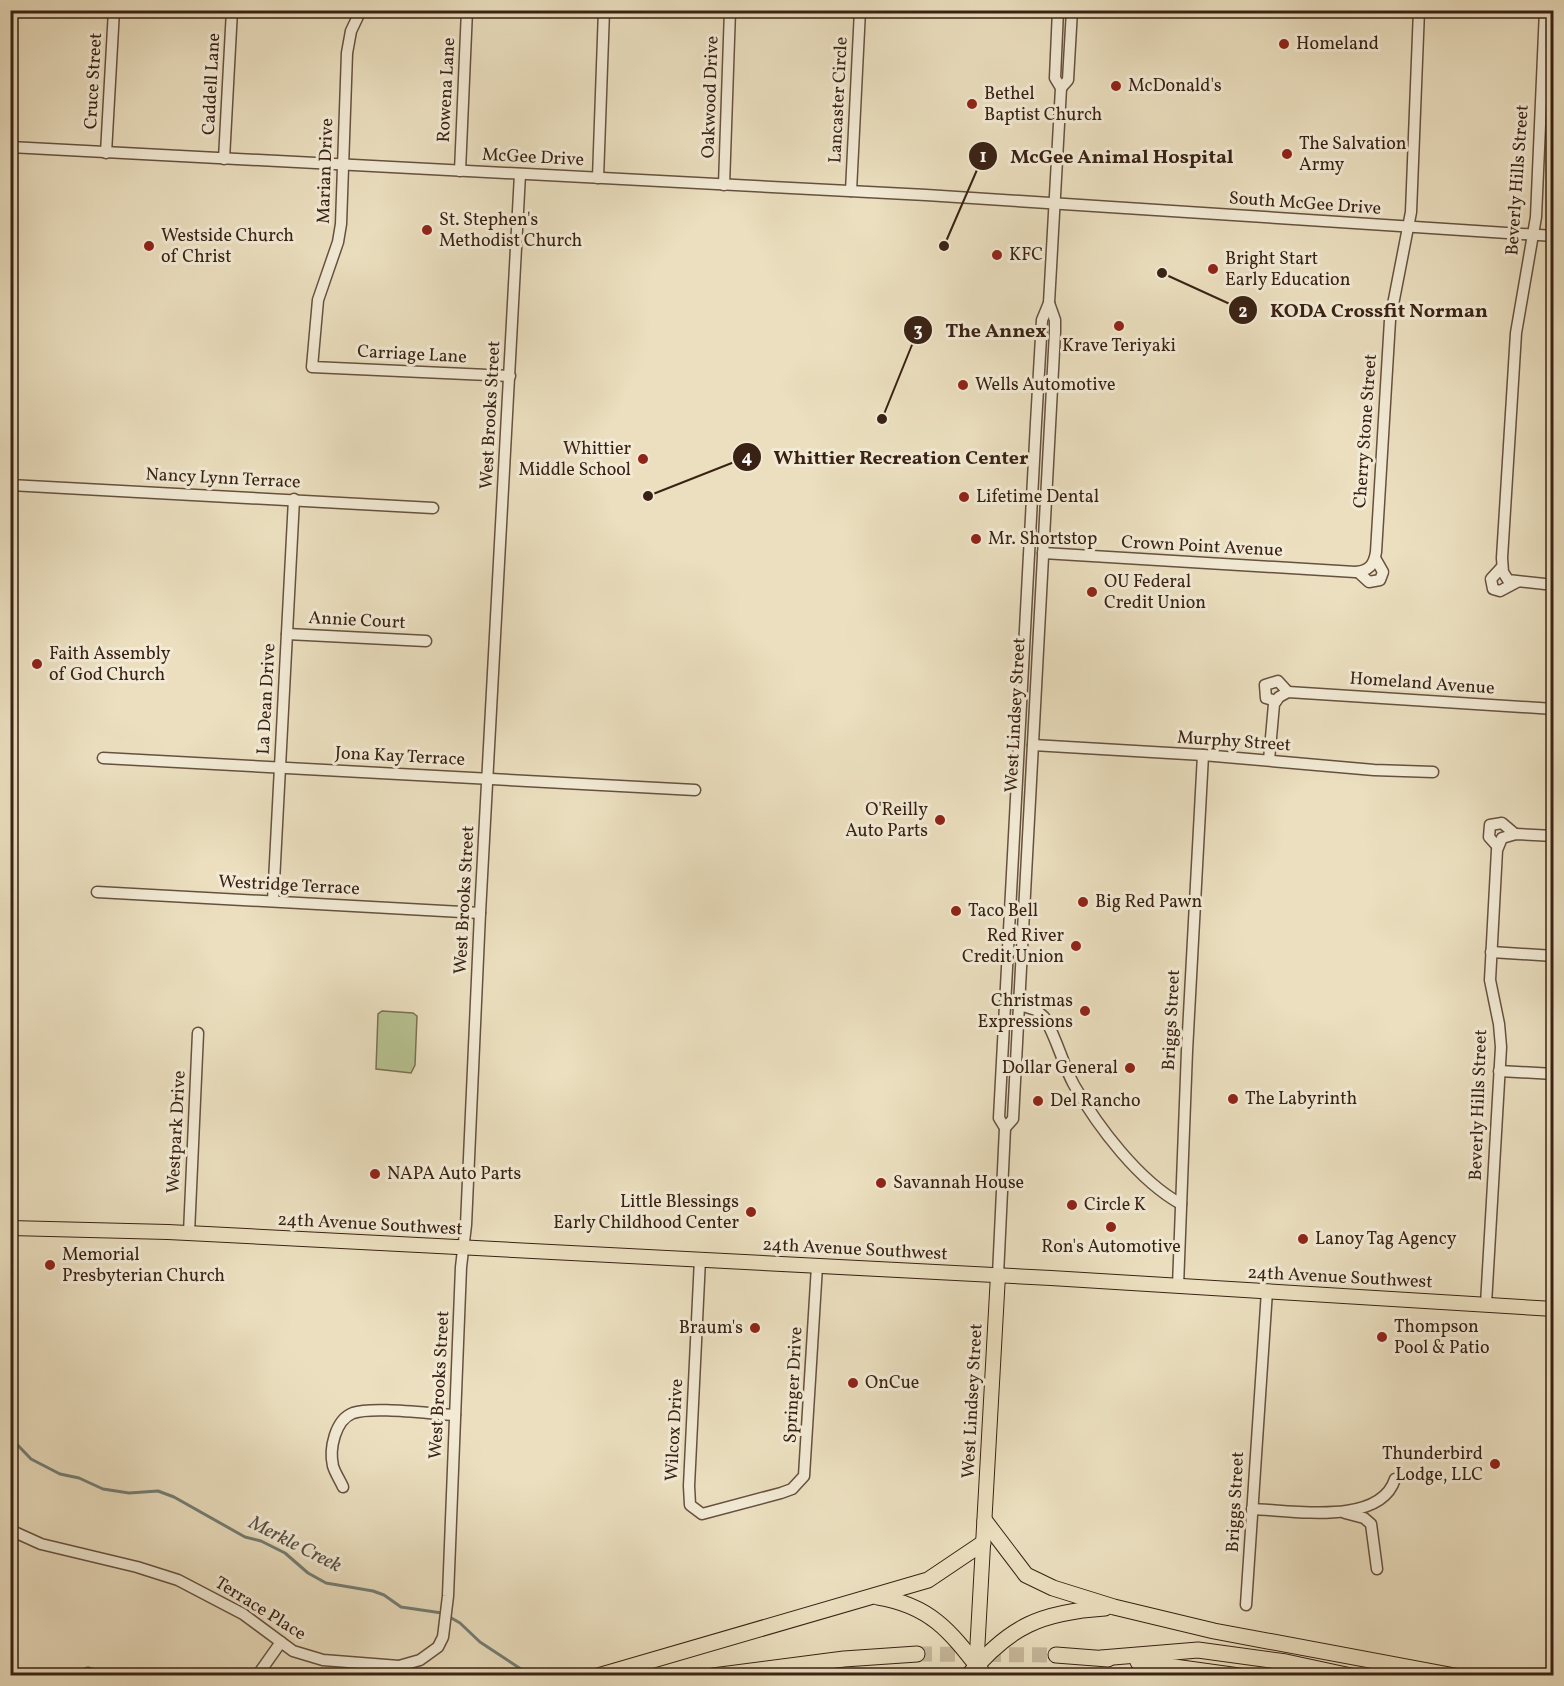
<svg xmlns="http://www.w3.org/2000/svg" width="1564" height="1686" viewBox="0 0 1564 1686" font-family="Vollkorn,serif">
<rect width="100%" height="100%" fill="#ebdfbf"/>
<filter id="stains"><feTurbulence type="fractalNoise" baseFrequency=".00333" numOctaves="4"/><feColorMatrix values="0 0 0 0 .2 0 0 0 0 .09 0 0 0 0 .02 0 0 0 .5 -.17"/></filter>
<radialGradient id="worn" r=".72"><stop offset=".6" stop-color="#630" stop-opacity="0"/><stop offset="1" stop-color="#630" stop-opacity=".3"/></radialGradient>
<path fill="#b7c292" stroke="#787253" stroke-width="1.5" d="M382,1011L413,1013L417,1016L415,1065L411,1073L376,1069L378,1014Z"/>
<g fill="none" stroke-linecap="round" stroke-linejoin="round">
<g stroke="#737e76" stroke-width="3">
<path d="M10,1437L31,1459L60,1474L79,1478L103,1489L129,1493L158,1491L174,1497L245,1537L261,1541L285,1553L308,1573L326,1583L373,1591L384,1595L401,1607L442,1613"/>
<path d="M448,1616L460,1623L480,1642L530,1675"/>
</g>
<path stroke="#c7b99d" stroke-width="15" stroke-dasharray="15 8" stroke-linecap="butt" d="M917,1654L1056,1655"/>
<g stroke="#66513f" stroke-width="13">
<g id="minor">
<path d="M361,10L351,31L347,53L341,224L338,242L318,300L312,367L510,376"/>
<path d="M1545,10L1536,217L1516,333L1502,558L1503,572L1508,580L1554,585"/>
<path d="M1061,88L1068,80L1072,10"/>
<path d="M10,147L926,195L1554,236"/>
<path d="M106,153L114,10"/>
<path d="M224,159L232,10"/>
<path d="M460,171L467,10"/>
<path d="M598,178L604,10"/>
<path d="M724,185L730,10"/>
<path d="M851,191L860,10"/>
<path d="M10,485L433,508"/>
<path d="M1043,553L1355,572C1369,571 1374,565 1376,552L1390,320L1411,212L1419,10"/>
<path d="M1502,567L1491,579L1493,589L1500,591L1517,582"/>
<path d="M1358,572L1369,582L1380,580L1383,572L1375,558"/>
<path d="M287,634L426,641"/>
<path d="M1276,701L1266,698L1265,685L1278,681L1288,692"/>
<path d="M1033,745L1203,755L1374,770L1433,772"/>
<path d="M103,758L695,790"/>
<path d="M1269,760L1274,704L1279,697L1288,692L1554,709"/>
<path d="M1498,847L1489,837L1490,825L1502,823L1515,834"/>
<path d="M97,892L480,913"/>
<path d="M273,901L294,499"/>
<path d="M1491,952L1554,956"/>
<path d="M1014,1003L1036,1010L1044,1017C1057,1038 1062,1063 1074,1085C1098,1127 1139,1181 1181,1204"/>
<path d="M1499,1071L1554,1074"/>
<path d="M1005,1128L1013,1119L1017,1043L1055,332V320L1049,303"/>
<path d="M189,1233L198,1033"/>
<path d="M700,1259L689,1486L690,1505L702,1514L781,1493L792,1489L804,1476L817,1266"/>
<path d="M998,1275L1005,1128L999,1118L1036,423L1042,320L1049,303L1061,88L1055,78L1058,10"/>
<path d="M1178,1286L1187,1051L1203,755"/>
<path d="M1486,1304L1501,1047L1499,1024L1490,980L1497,850L1502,838L1516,834L1554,836"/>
<path d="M343,1487C340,1480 335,1473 333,1466C329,1449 335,1420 353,1413C373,1406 431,1414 455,1415"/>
<path d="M1252,1509C1290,1510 1380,1527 1395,1479"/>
<path d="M1345,1513L1364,1518L1371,1524L1377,1569"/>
<path d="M10,1530L41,1544L137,1567L178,1580L243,1614L293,1651L323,1660L399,1666L420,1660L438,1647L443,1637L448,1596L461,1267L466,1225L480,913L520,174"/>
<path d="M1246,1605L1267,1291"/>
<path d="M88,1673L99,1676"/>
<path d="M257,1676L281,1642"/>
</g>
</g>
<g stroke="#392214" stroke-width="16">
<g id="major">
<path d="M10,1228L168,1232L1051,1278L1554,1309"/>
<path d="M976,1671L998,1275"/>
</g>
</g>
<g stroke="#392214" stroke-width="17">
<g id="highway">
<path d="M985,1521L1026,1575L1053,1588L1114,1607L1214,1631L1455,1676"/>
<path d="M878,1597C933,1606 952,1634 985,1676"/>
<path d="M1056,1655L1108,1659"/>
<path d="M1101,1658L1198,1650L1286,1662L1351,1676"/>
<path d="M1138,1662L1239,1676"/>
<path d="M598,1676L928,1580L983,1543"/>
<path d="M713,1676L844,1659L917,1654"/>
<path d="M968,1676C1009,1626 1042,1612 1105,1608"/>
</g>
</g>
<use href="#minor" stroke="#f2ead5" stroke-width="10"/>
<use href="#major" stroke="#ebdfbf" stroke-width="14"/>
<use href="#highway" stroke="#ebdfbf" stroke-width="15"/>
</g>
<g fill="#8f2418" stroke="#f2ead5" stroke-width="2">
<circle cx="1284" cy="44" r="6"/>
<circle cx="1116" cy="86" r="6"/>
<circle cx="972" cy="104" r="6"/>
<circle cx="1287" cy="154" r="6"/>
<circle cx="427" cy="230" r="6"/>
<circle cx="149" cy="246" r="6"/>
<circle cx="997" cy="255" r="6"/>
<circle cx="1213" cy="269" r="6"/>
<circle cx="1119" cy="326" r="6"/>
<circle cx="963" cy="385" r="6"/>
<circle cx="643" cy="459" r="6"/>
<circle cx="964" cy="497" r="6"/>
<circle cx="976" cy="539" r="6"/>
<circle cx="1092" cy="592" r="6"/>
<circle cx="37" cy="664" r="6"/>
<circle cx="940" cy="820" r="6"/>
<circle cx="1083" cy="902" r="6"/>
<circle cx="956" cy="911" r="6"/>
<circle cx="1076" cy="946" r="6"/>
<circle cx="1085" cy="1011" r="6"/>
<circle cx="1130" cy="1068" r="6"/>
<circle cx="1233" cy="1099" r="6"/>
<circle cx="1038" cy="1101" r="6"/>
<circle cx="375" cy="1174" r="6"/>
<circle cx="881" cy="1183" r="6"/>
<circle cx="1072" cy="1205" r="6"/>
<circle cx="751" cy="1212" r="6"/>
<circle cx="1111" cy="1227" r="6"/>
<circle cx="1303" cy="1239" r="6"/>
<circle cx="50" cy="1265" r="6"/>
<circle cx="755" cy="1328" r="6"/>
<circle cx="1382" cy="1337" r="6"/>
<circle cx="853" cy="1383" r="6"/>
<circle cx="1495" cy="1464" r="6"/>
</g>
<g text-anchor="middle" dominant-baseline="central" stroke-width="6" stroke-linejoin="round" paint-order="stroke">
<g font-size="18" fill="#392214" stroke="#f2ead5" text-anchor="start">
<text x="1296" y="44">Homeland</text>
<text x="1128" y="86">McDonald's</text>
<text x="984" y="94">Bethel<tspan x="984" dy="21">Baptist Church</tspan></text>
<text x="1299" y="144">The Salvation<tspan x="1299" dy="21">Army</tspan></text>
<text x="439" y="220">St. Stephen's<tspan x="439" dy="21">Methodist Church</tspan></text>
<text x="161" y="236">Westside Church<tspan x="161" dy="21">of Christ</tspan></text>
<text x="1009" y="255">KFC</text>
<text x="1225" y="259">Bright Start<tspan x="1225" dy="21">Early Education</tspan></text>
<text x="1119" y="346" text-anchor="middle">Krave Teriyaki</text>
<text x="975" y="385">Wells Automotive</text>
<text x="631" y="449" text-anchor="end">Whittier<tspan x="631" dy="21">Middle School</tspan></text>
<text x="976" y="497">Lifetime Dental</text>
<text x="988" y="539">Mr. Shortstop</text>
<text x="1104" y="582">OU Federal<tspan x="1104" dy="21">Credit Union</tspan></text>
<text x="49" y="654">Faith Assembly<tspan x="49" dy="21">of God Church</tspan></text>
<text x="928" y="810" text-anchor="end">O'Reilly<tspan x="928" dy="21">Auto Parts</tspan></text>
<text x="1095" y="902">Big Red Pawn</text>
<text x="968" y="911">Taco Bell</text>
<text x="1064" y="936" text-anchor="end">Red River<tspan x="1064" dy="21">Credit Union</tspan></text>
<text x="1073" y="1001" text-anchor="end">Christmas<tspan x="1073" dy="21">Expressions</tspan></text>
<text x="1118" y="1068" text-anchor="end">Dollar General</text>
<text x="1245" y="1099">The Labyrinth</text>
<text x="1050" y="1101">Del Rancho</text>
<text x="387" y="1174">NAPA Auto Parts</text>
<text x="893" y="1183">Savannah House</text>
<text x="739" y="1202" text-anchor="end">Little Blessings<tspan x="739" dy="21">Early Childhood Center</tspan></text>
<text x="1084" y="1205">Circle K</text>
<text x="1315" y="1239">Lanoy Tag Agency</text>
<text x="1111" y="1247" text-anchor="middle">Ron's Automotive</text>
<text x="62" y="1255">Memorial<tspan x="62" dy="21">Presbyterian Church</tspan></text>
<text x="1394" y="1327">Thompson<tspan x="1394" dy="21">Pool &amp; Patio</tspan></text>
<text x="743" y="1328" text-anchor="end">Braum's</text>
<text x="865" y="1383">OnCue</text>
<text x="1483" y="1454" text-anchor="end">Thunderbird<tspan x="1483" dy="21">Lodge, LLC</tspan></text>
</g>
<g font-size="18" fill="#392214" stroke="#f2ead5">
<text transform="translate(94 81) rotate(-87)">Cruce Street</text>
<text transform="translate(212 84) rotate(-87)">Caddell Lane</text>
<text transform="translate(447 90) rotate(-87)">Rowena Lane</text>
<text transform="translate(711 97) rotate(-88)">Oakwood Drive</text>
<text transform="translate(839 100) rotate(-87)">Lancaster Circle</text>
<text transform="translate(533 158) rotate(3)">McGee Drive</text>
<text transform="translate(326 171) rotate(-88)">Marian Drive</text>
<text transform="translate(1518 180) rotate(-86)">Beverly Hills Street</text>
<text transform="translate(1305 204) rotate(4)">South McGee Drive</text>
<text transform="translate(412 355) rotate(3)">Carriage Lane</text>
<text transform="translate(491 415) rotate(-87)">West Brooks Street</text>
<text transform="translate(1366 431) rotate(-86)">Cherry Stone Street</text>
<text transform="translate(223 479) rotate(3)">Nancy Lynn Terrace</text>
<text transform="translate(1202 547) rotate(3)">Crown Point Avenue</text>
<text transform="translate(357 621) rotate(3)">Annie Court</text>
<text transform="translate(1422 684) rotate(4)">Homeland Avenue</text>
<text transform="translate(267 699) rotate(-87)">La Dean Drive</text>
<text transform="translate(1016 715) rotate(-87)">West Lindsey Street</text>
<text transform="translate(1234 742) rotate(4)">Murphy Street</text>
<text transform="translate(400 757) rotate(3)">Jona Kay Terrace</text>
<text transform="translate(289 886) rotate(3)">Westridge Terrace</text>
<text transform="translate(465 900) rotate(-87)">West Brooks Street</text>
<text transform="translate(1172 1020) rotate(-87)">Briggs Street</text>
<text transform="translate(1479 1105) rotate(-88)">Beverly Hills Street</text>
<text transform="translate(177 1132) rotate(-87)">Westpark Drive</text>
<text transform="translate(370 1225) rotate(3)">24th Avenue Southwest</text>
<text transform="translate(855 1250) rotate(3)">24th Avenue Southwest</text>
<text transform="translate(1340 1278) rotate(3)">24th Avenue Southwest</text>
<text transform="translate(440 1385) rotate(-87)">West Brooks Street</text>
<text transform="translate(794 1385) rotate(-87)">Springer Drive</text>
<text transform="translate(973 1401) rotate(-87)">West Lindsey Street</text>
<text transform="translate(675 1430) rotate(-87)">Wilcox Drive</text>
<text transform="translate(1236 1502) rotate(-87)">Briggs Street</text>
<text transform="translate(260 1609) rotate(32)">Terrace Place</text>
</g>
<g font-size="20" font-style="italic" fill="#565045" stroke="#f2ead5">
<text transform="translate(295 1545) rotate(27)">Merkle Creek</text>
</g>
</g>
<path fill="none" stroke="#392214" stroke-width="2" d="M944 246L983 156M1162 273L1243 310M882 419L918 330M648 496L747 457"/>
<g fill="#392214" stroke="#f2ead5" stroke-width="2">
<circle cx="944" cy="246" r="6"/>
<circle cx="1162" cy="273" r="6"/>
<circle cx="882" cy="419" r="6"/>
<circle cx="648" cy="496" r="6"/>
<circle cx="983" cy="156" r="15"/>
<circle cx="1243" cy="310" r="15"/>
<circle cx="918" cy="330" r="15"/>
<circle cx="747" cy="457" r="15"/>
</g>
<g font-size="18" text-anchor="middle" font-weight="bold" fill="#fff">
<text x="983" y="162">1</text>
<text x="1243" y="317">2</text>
<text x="918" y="336">3</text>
<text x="747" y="463">4</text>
</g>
<g font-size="20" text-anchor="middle" font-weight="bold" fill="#392214" stroke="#f2ead5" stroke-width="6" stroke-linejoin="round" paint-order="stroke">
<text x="1122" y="163">McGee Animal Hospital</text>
<text x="1379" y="317">KODA Crossfit Norman</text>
<text x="996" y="337">The Annex</text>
<text x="901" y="464">Whittier Recreation Center</text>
</g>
<rect width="1564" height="1686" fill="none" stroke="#ebdfbf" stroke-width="36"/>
<rect x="12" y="12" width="1540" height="1662" fill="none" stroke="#392214" stroke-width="3"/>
<rect x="18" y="18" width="1528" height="1650" fill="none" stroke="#392214" stroke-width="1.5"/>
<rect width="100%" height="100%" filter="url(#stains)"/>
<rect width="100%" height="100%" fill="url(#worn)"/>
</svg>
